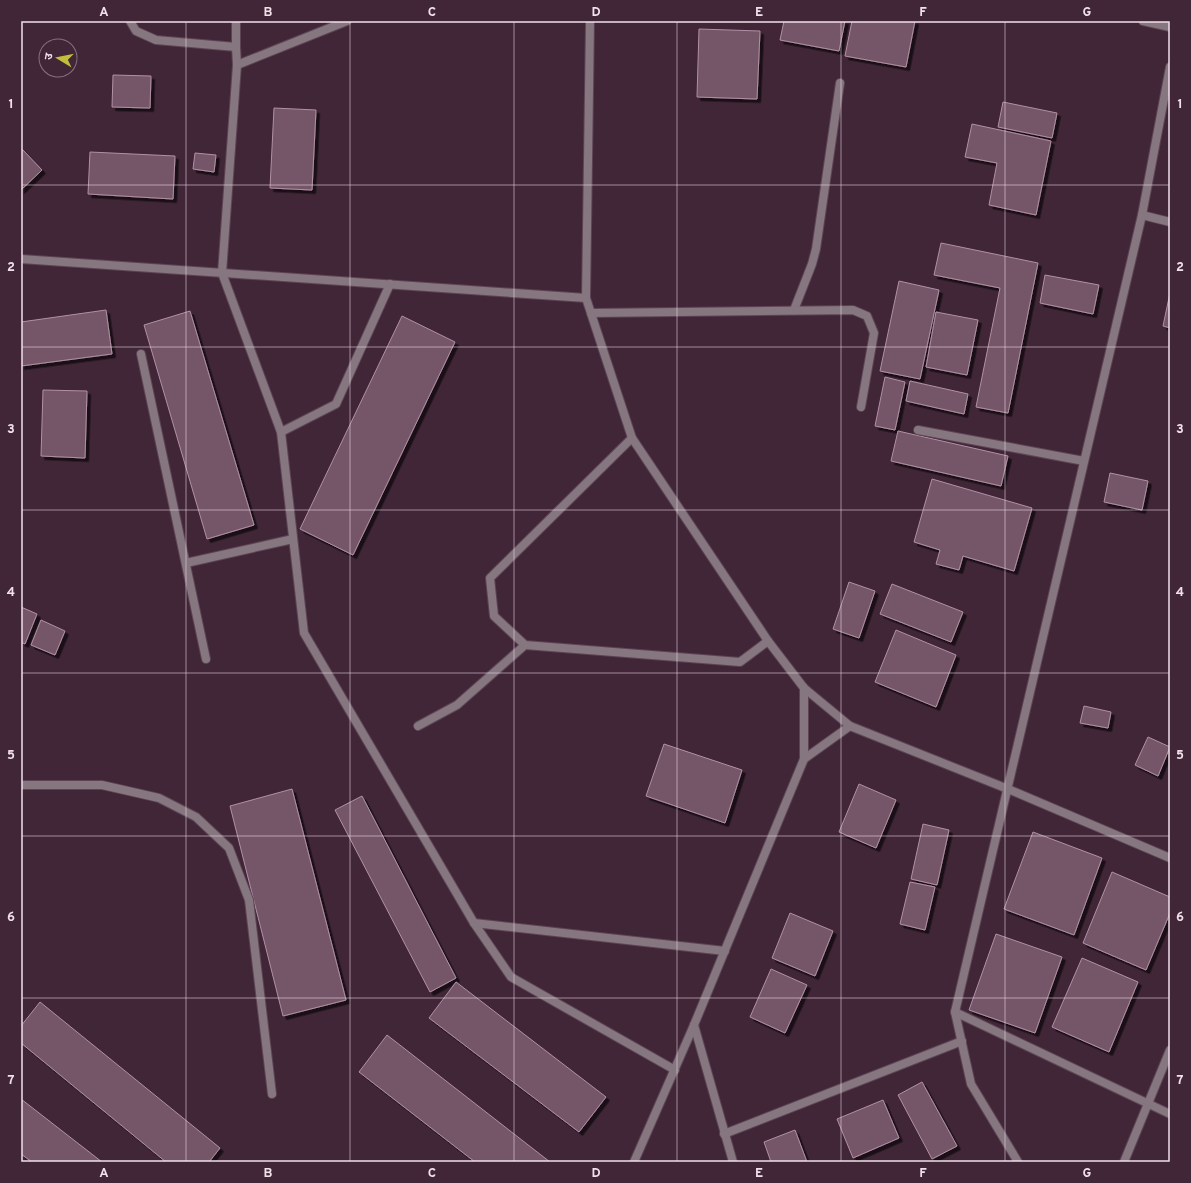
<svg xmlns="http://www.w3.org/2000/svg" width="1191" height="1183" viewBox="0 0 1191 1183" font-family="Overpass,'Noto Sans Devanagari',sans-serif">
<defs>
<filter id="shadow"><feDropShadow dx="3.5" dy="3.5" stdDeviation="0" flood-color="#0009"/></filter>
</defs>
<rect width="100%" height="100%" fill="#412638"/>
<g fill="#745669" stroke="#b290a5" filter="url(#shadow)">
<path d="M784,21H845L839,51L780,40Z"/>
<path d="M852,21H915L906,67L845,56Z"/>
<path d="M699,29L760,31L757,99L697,97Z"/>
<path d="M113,75L151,76L150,108L112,107Z"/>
<path d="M1003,102L1057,113L1052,138L998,127Z"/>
<path d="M274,108L316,110L312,190L270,188Z"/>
<path d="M972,124L1051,141L1036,215L989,205L997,163L965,157Z"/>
<path d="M21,148L42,170L21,190Z"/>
<path d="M90,152L175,156L173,199L88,194Z"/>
<path d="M195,153L216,155L214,172L193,169Z"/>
<path d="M941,243L1038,263L1008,413L976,407L1000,288L934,275Z"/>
<path d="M1045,275L1099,285L1093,314L1040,303Z"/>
<path d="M899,281L939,290L920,379L880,371Z"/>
<path d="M1170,293V328L1163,326Z"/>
<path d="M106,310L112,354L21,366V322Z"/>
<path d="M190,311L254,525L207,539L144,325Z"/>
<path d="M936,312L978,320L967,375L926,367Z"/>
<path d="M402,316L455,342L353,555L300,529Z"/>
<path d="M885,377L905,382L895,430L875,426Z"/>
<path d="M910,381L968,394L964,414L906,401Z"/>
<path d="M43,390L87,391L85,458L41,456Z"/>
<path d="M898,431L1008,456L1001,486L891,461Z"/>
<path d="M1110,473L1148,481L1142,510L1104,502Z"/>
<path d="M932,479L1032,508L1014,571L963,556L959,570L936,564L940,550L914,542Z"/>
<path d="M849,582L875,591L859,638L833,629Z"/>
<path d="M892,584L963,612L951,642L880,614Z"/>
<path d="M21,607L37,614L25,644L21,642Z"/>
<path d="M41,620L65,631L55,655L31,645Z"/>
<path d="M896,630L956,655L936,707L875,682Z"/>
<path d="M1084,706L1111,712L1108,728L1080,723Z"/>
<path d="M1148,737L1170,747L1158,776L1135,765Z"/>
<path d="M664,744L742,770L725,823L646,796Z"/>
<path d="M859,784L896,800L876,848L839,832Z"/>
<path d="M292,789L346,1000L283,1016L230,806Z"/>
<path d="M362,796L456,978L430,992L335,810Z"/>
<path d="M923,824L949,830L937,885L911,879Z"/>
<path d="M1033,832L1102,858L1074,935L1004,909Z"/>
<path d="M1112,872L1170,897V913L1146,970L1083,943Z"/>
<path d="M910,882L935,887L925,930L900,924Z"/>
<path d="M790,913L833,931L815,976L772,958Z"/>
<path d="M996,934L1062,957L1035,1033L969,1010Z"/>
<path d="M1082,958L1138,982L1109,1052L1052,1027Z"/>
<path d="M771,969L807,985L785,1033L750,1017Z"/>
<path d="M456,982L606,1097L579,1132L429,1018Z"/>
<path d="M40,1002L220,1148L209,1162H166L21,1043V1026Z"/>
<path d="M387,1035L550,1162H475L359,1072Z"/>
<path d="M922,1082L957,1146L932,1159L898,1095Z"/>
<path d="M21,1099L102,1162H32L21,1154Z"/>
<path d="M883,1100L899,1138L853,1158L837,1119Z"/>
<path d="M795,1130L807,1162H771L764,1142Z"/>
</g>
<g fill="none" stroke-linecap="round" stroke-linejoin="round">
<g stroke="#5d4455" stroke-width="10">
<path id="service" d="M918,430L1084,461"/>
</g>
<g stroke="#5d4455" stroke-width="10">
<g id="minor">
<path d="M130,21L136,31L156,40L236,47"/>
<path d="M236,21V47L237,65L222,273L281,432L304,633L474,923L511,977L675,1070"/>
<path d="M590,21L586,298L632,438L768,641L804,688L850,726L1008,789L1170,858"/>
<path d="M1143,21L1170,27"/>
<path d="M237,65L347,21"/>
<path d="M1142,215L1170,222"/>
<path d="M21,259L586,298"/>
<path d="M794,310L812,264L816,249L840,83"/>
<path d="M591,313L853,310L867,316L874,333L861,407"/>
<path d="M141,354L206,659"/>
<path d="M281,432L336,404L390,284"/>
<path d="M632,438L490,578L494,616L525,645L740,662L768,641"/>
<path d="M186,563L293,539"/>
<path d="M418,726L457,705L525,645"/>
<path d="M804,759L850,726"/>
<path d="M21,785H102L159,798L196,817L229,848L249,900L272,1094"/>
<path d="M474,923L725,951"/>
<path d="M955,1012L1170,1114"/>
<path d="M694,1025L733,1162"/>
<path d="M724,1134L962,1041"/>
<path d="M634,1162L694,1025L804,759V688"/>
<path d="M1018,1162L971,1084L955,1012L1142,215L1170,67"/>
<path d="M1124,1162L1170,1050"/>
</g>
</g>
<use href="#service" stroke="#85767f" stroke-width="8"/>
<use href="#minor" stroke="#85767f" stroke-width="8"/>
</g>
<path fill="none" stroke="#f2e0eb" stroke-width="1" stroke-opacity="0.55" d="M186,21V1162M350,21V1162M514,21V1162M677,21V1162M841,21V1162M1005,21V1162M21,185H1170M21,347H1170M21,510H1170M21,673H1170M21,836H1170M21,998H1170"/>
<rect width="1191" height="1183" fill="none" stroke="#412638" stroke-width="44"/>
<g transform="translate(58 58) rotate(280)"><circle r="19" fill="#412638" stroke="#887080"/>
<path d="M0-3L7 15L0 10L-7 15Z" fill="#c3bd3e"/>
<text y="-6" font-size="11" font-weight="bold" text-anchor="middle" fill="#f2e0eb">उ</text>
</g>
<rect x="22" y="22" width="1147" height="1139" fill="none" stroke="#f2e0eb" stroke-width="1.5"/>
<g font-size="13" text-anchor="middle" font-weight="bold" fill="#f2e0eb">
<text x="104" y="16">A</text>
<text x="268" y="16">B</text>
<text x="432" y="16">C</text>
<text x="596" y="16">D</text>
<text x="759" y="16">E</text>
<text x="923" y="16">F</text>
<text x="1087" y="16">G</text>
<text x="11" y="108">1</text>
<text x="1180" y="108">1</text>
<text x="11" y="271">2</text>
<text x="1180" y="271">2</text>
<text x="11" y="433">3</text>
<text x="1180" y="433">3</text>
<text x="11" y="596">4</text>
<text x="1180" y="596">4</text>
<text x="11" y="759">5</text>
<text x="1180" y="759">5</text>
<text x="11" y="921">6</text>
<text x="1180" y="921">6</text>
<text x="11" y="1084">7</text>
<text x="1180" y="1084">7</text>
<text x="104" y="1177">A</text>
<text x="268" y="1177">B</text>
<text x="432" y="1177">C</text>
<text x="596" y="1177">D</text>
<text x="759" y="1177">E</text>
<text x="923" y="1177">F</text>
<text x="1087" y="1177">G</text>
</g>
</svg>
